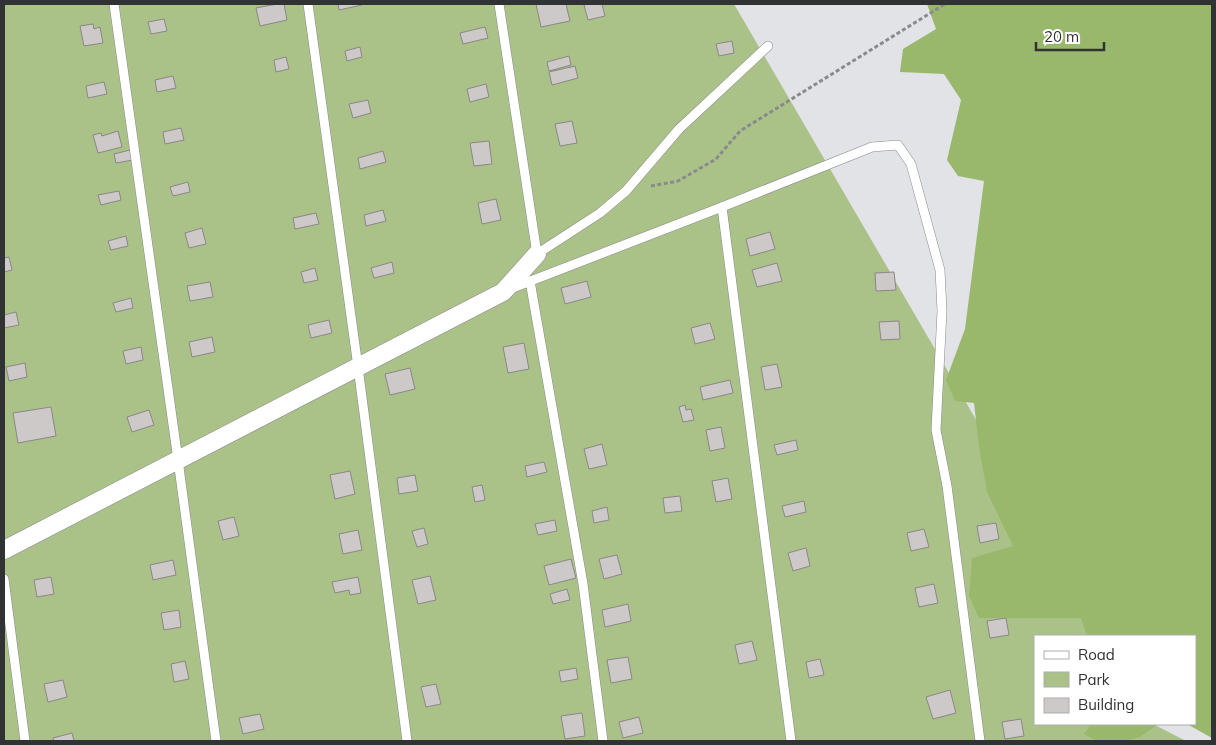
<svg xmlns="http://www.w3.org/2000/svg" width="1216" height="745" viewBox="0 0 1216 745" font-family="Mulish,sans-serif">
<rect width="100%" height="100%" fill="#e2e3e6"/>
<path fill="#aac288" d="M4,4H734L1102,636H1035V724H1153L1186,741H4Z"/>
<g fill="#99b86b">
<path d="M927,4H1212V738L1187,724H1195V636H1087L1081,618H979L969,596L972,558L1013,546L987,492L979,447L974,403L955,401L946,380L965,329L984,181L958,176L947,160L961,100L944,74L900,72L903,49L936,29Z"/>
<path d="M1091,724H1158L1140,737L1126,741H1097L1084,734Z"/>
</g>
<g fill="#cdc9c9" stroke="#8a8786">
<path d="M277,4H284L287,20L260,26L256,8Z"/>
<path d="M338,4H362V5L339,10Z"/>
<path d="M536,4H566L570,21L541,27Z"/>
<path d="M588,4H602L605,16L588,20L584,5Z"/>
<path d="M164,19L167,31L151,34L148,22Z"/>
<path d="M93,24L94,29L100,27L103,43L84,46L80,26Z"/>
<path d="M485,27L488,38L463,44L460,33Z"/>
<path d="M732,41L734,53L719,56L716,44Z"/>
<path d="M360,47L362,57L347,61L345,51Z"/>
<path d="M569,56L571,65L549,71L547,62Z"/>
<path d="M286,57L289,69L276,72L274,60Z"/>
<path d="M575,66L578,78L552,85L549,72Z"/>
<path d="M173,76L176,88L157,92L155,80Z"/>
<path d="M104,82L107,94L88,98L86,86Z"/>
<path d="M486,84L489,97L470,102L467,89Z"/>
<path d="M368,100L371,113L353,118L349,104Z"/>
<path d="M572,121L577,143L560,146L555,124Z"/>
<path d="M181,128L184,140L165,144L163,132Z"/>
<path d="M118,131L122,147L98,153L93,135L101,133L102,136Z"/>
<path d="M489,141L492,164L474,166L470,143Z"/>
<path d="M130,150L133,160L116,163L114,154Z"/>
<path d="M383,151L386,162L360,169L358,158Z"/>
<path d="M188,182L190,192L173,196L170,187Z"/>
<path d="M119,191L121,200L101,205L98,195Z"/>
<path d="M496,199L501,220L482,224L478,203Z"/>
<path d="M383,210L386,221L366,226L364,215Z"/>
<path d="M316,213L319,224L295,229L293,218Z"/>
<path d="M202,228L206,244L189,248L185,233Z"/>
<path d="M770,232L775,249L750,256L746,239Z"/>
<path d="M126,236L128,246L111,250L108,241Z"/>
<path d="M9,257L12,270L4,272V258Z"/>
<path d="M392,262L394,273L374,278L371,268Z"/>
<path d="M777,263L782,281L757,287L752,270Z"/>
<path d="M315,268L318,280L304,283L301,272Z"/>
<path d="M894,272L896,290L876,291L875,273Z"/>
<path d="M587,281L591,297L565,304L561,288Z"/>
<path d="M210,282L213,297L190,301L187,286Z"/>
<path d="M131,298L133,308L116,312L113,303Z"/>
<path d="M16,312L19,325L4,328V315Z"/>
<path d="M329,320L332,333L311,338L308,325Z"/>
<path d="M899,321L900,339L881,340L879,322Z"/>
<path d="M710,323L715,339L695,344L691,328Z"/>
<path d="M212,337L215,352L192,357L189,342Z"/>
<path d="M524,343L529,369L508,373L503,347Z"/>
<path d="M141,347L143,360L126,364L123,351Z"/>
<path d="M25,363L27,377L9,381L6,367Z"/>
<path d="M777,364L782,387L765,390L761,367Z"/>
<path d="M410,368L415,389L390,395L385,374Z"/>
<path d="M730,380L733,393L703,400L700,387Z"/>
<path d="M685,405L686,410L691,409L694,420L683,422L679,407Z"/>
<path d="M51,407L56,436L18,443L13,413Z"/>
<path d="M149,410L154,425L132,432L127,417Z"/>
<path d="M721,427L725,448L710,451L706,430Z"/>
<path d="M796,440L798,450L777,455L774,445Z"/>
<path d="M602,444L607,465L589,469L584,449Z"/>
<path d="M544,462L547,472L527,477L525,466Z"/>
<path d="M350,471L355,494L335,499L330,475Z"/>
<path d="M415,475L418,491L399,494L397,478Z"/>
<path d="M728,478L732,499L716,502L712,481Z"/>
<path d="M482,485L485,500L475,502L472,487Z"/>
<path d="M680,496L682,511L665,513L663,498Z"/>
<path d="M804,501L806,512L785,517L782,506Z"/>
<path d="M607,507L609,520L594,523L592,511Z"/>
<path d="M234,517L239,536L223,540L218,521Z"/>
<path d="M555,520L557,531L538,535L535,524Z"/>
<path d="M996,523L999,539L980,543L977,526Z"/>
<path d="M424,528L428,544L417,547L412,531Z"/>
<path d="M924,529L929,547L911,551L907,533Z"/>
<path d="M358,530L362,550L343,554L339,534Z"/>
<path d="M806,548L810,566L793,571L788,553Z"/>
<path d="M617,555L622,574L604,579L599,559Z"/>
<path d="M571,559L576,578L549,585L544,566Z"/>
<path d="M173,560L176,575L153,580L150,565Z"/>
<path d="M430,576L436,600L418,604L412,580Z"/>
<path d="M51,577L54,594L37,597L34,580Z"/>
<path d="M358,577L361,593L350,595L349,590L335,593L332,582Z"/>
<path d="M934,584L938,603L919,607L915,588Z"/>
<path d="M567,589L570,600L553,604L550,594Z"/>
<path d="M628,604L631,621L605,627L602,610Z"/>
<path d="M179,610L181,627L164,630L161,613Z"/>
<path d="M1006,618L1009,635L990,638L987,621Z"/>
<path d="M752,641L757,660L739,664L735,645Z"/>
<path d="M628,657L632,679L611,683L607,660Z"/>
<path d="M820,659L824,675L809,678L806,662Z"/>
<path d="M185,661L189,679L174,682L171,664Z"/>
<path d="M576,668L578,679L561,682L559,671Z"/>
<path d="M63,680L67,697L48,702L44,684Z"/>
<path d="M436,684L441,704L426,707L421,687Z"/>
<path d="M950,690L956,713L933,719L926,697Z"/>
<path d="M582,713L585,736L565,739L561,716Z"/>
<path d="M260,714L264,729L243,734L239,718Z"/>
<path d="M639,717L643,733L623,738L619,722Z"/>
<path d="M1021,719L1024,736L1005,739L1002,722Z"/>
<path d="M72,733L74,741H54L53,738Z"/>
</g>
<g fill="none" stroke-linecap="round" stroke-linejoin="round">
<g stroke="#898a8d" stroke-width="10">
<g id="lane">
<path d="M114,4L178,460L216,741"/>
<path d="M308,4L358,367L407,741"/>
<path d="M499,4L537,254L600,213L626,191L679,129L768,46"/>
<path d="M722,207L791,741"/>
<path d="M530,281L583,584L603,741"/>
<path d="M510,289L722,207L872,147L898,145L911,164L940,270L942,311L936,430L947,486L980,741"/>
<path d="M4,579L25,741"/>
</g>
</g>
<g stroke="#898a8d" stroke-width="19">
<path id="street" d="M4,550L503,292L537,254"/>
</g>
<path stroke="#898a8b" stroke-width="3" stroke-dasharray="4 2.5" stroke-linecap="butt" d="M651,186L678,181L716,159L740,131L945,4"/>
<use href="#lane" stroke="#fff" stroke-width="9"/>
<use href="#street" stroke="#fff" stroke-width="18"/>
</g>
<rect width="1216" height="745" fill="none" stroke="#313233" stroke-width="10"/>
<rect x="1034" y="635" width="162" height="90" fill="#ffffff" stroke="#adadad"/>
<rect x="1044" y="651" width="25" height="8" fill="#ffffff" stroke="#adadad"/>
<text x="1078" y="660" font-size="15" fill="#313233">Road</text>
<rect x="1044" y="672" width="25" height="15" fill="#aac288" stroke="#adadad"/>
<text x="1078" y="685" font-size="15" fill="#313233">Park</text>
<rect x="1044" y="698" width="25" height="15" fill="#cdc9c9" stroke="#adadad"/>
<text x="1078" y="710" font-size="15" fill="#313233">Building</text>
<path d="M1036 42v8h68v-8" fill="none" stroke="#313233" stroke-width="2.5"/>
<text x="1044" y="42" font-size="15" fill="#313233" stroke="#ffffff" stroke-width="4" paint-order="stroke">20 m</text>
</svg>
